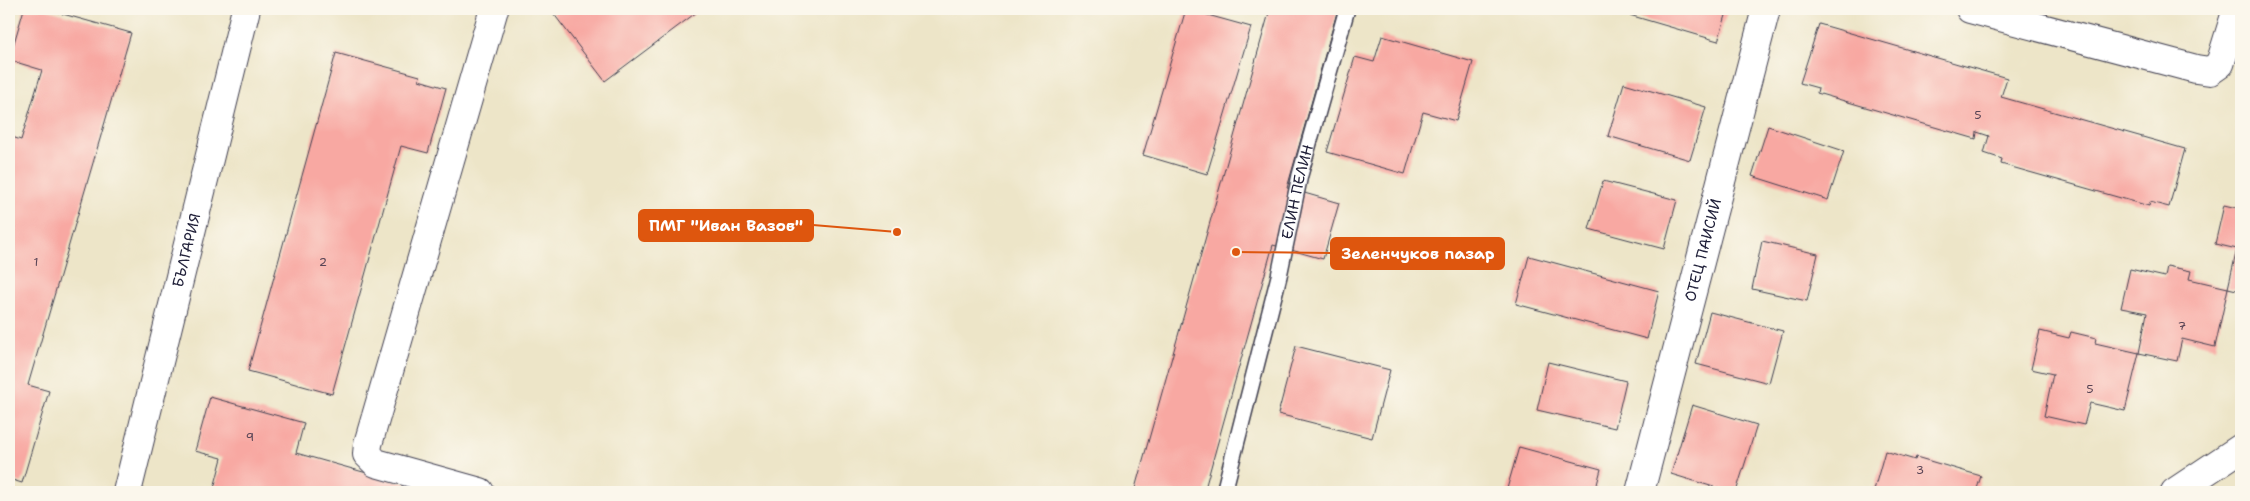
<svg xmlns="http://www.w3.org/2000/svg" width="2250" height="501" viewBox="0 0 2250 501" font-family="'Shantell Sans',sans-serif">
<rect width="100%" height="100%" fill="#fbf7ec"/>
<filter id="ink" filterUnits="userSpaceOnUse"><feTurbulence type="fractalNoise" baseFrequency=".02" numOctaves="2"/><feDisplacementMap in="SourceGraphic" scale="10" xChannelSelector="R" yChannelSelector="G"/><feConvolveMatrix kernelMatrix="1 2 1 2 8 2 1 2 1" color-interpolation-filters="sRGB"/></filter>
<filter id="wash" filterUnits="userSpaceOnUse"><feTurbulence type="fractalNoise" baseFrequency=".0096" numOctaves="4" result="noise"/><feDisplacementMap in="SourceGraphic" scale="20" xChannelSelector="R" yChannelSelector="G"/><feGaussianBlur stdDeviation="1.12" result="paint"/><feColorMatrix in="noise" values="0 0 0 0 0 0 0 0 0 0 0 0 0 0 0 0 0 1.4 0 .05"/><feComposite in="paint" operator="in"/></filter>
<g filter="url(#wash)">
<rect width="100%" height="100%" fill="#ede5c8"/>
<g id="blocks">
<g fill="#f8a8a2">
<path d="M24,9H45L131,33L28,385L49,391L22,483L9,479V136L21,140L42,70L9,60Z"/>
<path d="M550,9H701L605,81Z"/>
<path d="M1186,9L1251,27L1207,174L1143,155Z"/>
<path d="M1270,9H1338L1287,188L1339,203L1323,259L1273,245L1204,492H1134Z"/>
<path d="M1609,9H1728L1718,41Z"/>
<path d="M1819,24L2007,78L2001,97L2185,149L2169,207L2150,202L2149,206L2001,164L2002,159L1984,153L1989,136L1977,132L1976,139L1817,93L1818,88L1800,83Z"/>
<path d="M1382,36L1473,62L1456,121L1423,112L1405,174L1327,152L1355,57L1374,62Z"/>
<path d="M336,53L420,76L419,80L446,88L428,153L401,146L332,394L248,371Z"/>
<path d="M1624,83L1706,107L1690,160L1608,136Z"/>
<path d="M1768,126L1844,151L1828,200L1752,176Z"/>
<path d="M1603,181L1677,200L1664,249L1589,229Z"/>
<path d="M2224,205L2241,209V291L2228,288L2237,249L2215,244Z"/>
<path d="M1762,241L1818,254L1807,301L1752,289Z"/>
<path d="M1529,256L1659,291L1647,339L1516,304Z"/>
<path d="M2167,266L2191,271L2189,279L2228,288L2215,347L2182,339L2177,361L2139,353L2147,313L2121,308L2130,269L2165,277Z"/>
<path d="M1710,312L1783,331L1769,383L1696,364Z"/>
<path d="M2040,331L2069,338L2071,332L2096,338L2095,343L2139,353L2125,411L2090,403L2084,425L2044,416L2053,374L2031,369Z"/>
<path d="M1296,346L1390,370L1372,438L1278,414Z"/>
<path d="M1548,362L1626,381L1615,428L1537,410Z"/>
<path d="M210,397L304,423L296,453L434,492H213L222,458L195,451Z"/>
<path d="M1692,405L1757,425L1736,492H1730L1671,474Z"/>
<path d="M1519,447L1601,469L1595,492H1506Z"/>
<path d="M1885,451L1915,460L1916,457L1981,476L1976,492H1881L1874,490Z"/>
</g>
</g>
</g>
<g filter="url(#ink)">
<use href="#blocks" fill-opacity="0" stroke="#403f50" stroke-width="1"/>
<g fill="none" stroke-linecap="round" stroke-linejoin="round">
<g stroke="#403f50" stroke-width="18">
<g id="lane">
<path id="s1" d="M1224,492L1279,276L1300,175L1347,9"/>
</g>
</g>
<g stroke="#403f50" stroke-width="30">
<g id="street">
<path d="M1970,9L2196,69L2210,71L2220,64L2237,9"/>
<path id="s2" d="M127,492L246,9"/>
<path d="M480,492L376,463L367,454L368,444L494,9"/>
<path id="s3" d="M1640,492L1766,9"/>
<path d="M2175,492L2241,448"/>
</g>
</g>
<use href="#lane" stroke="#fff" stroke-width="15"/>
<use href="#street" stroke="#fff" stroke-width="28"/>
</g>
</g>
<g text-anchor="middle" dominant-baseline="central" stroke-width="4" stroke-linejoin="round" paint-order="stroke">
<g font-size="12" fill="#584455">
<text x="1978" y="115">5</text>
<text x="36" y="262">1</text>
<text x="323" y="262">2</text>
<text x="2182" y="326">7</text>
<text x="2090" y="389">5</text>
<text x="250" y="437">9</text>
<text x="1920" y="470">3</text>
</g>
<g font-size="15" fill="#22223b" stroke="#fbf7ec">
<text stroke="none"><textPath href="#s1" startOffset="309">ЕЛИН ПЕЛИН</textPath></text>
<text stroke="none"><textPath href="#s2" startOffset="249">БЪЛГАРИЯ</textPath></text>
<text stroke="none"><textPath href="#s3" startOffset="250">ОТЕЦ ПАИСИЙ</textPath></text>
</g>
</g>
<path fill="none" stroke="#de560e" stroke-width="2" d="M897 232L813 225M1236 252L1331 253"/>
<g fill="#de560e" stroke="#fbf7ec" stroke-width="2">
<circle cx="897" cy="232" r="5"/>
<circle cx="1236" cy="252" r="5"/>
</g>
<g fill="#de560e" stroke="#de560e" stroke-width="2">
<rect x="639" y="210" width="174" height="31" rx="5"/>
<rect x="1331" y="238" width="173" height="31" rx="5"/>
</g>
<g font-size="16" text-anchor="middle" font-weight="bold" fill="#fff">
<text x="726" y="231">ПМГ "Иван Вазов"</text>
<text x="1418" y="259">Зеленчуков пазар</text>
</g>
<rect width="2250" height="501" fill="none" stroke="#fbf7ec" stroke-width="30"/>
</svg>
